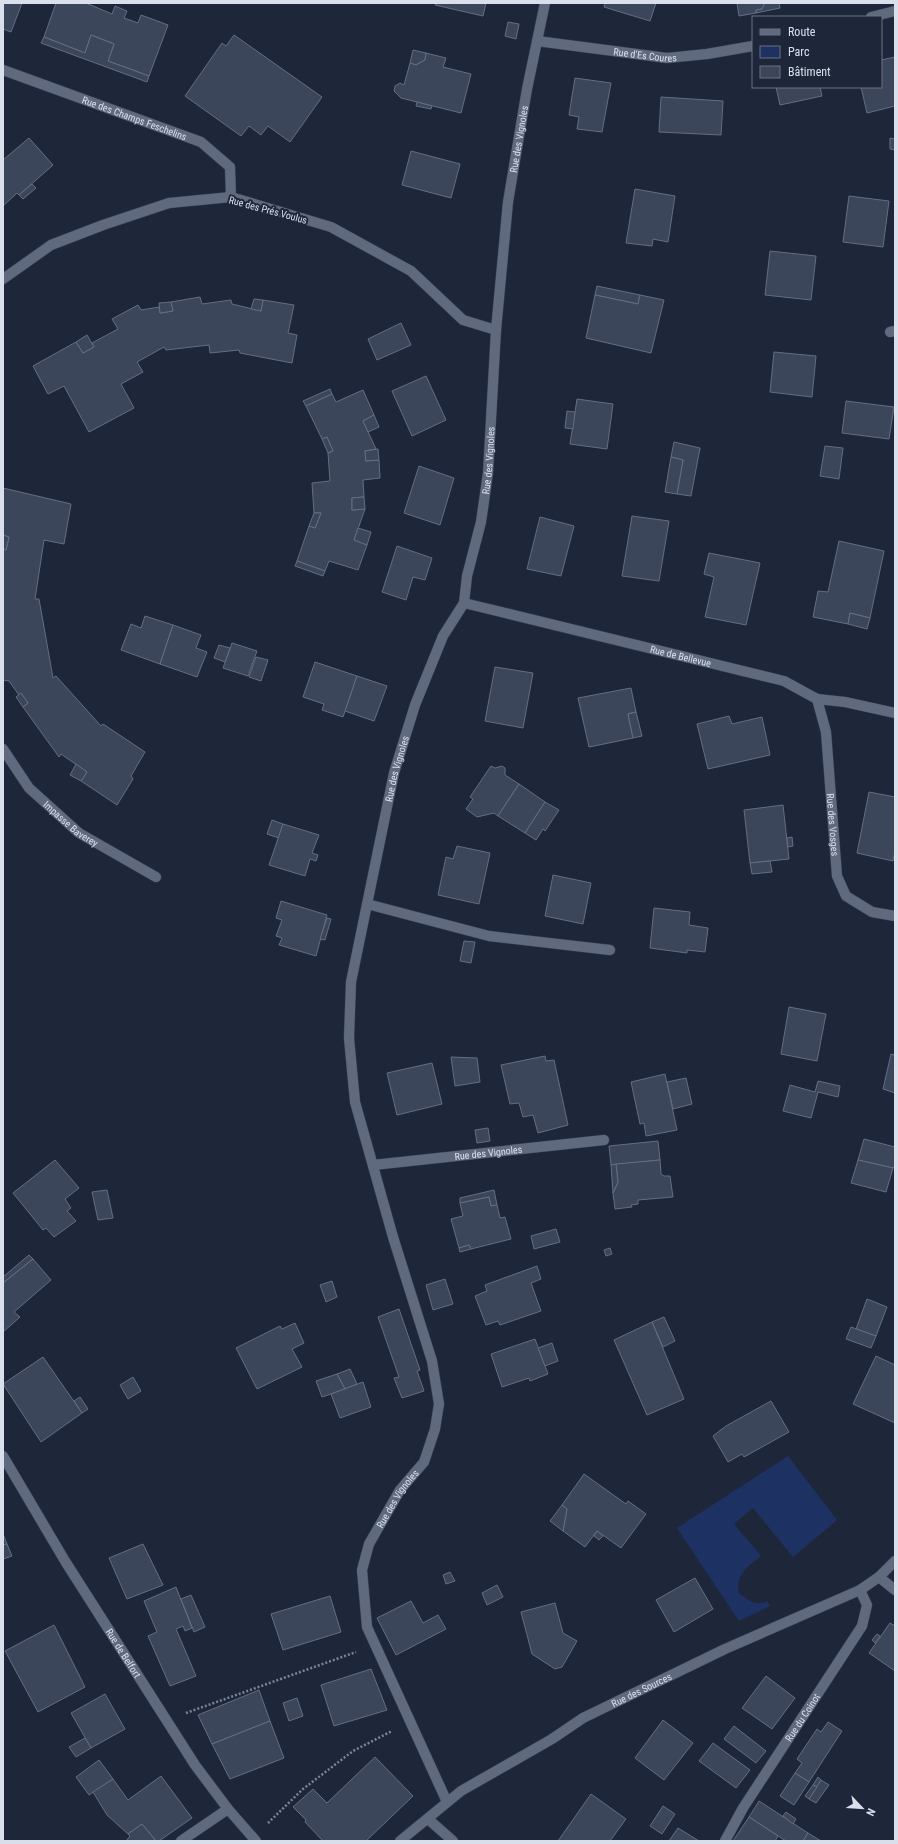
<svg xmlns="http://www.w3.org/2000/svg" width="898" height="1844" viewBox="0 0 898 1844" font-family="'Roboto Condensed',sans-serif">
<rect width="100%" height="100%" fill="#1e273a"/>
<path fill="#1d3262" d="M788,1456L837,1520L793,1557L753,1508L734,1524L761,1556C748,1566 735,1575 739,1593C748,1600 756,1607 767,1601L770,1606L739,1621L677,1528Z"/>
<g fill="#3c465a" stroke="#636e84">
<path d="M3,3H22L11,32L3,29Z"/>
<path d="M56,3H86L112,14L115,6L127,11L124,18L138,23L141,15L168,25L149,76L108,61L114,44L91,35L85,53L44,37Z"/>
<path d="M436,3H486L483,16L435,5Z"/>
<path d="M605,3H656L650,21L604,7Z"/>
<path d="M737,3H765L762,9L756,10V13L739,16Z"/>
<path d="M765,3H779L780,8L756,13V10L762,9Z"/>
<path d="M508,22L519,24L516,39L505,36Z"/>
<path d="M91,35L114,44L108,61L149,76L147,82L41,43L44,37L85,53Z"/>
<path d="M234,35L322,97L290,142L268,126L261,135L249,126L241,136L185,96L222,43L226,46Z"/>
<path d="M413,50L426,53L425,60L416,65L410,63Z"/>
<path d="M426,53L446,58L443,67L471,74L461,113L401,98L394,91L395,86L400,83L404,85L410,63L416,65L425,60Z"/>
<path d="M895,57V106L867,113L861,87H881V60Z"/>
<path d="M575,78L611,83L602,132L577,129L579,117L569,115Z"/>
<path d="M776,87H820L822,96L780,105Z"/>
<path d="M661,97L723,101L721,135L659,132Z"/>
<path d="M417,102L432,106L431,109L416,106Z"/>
<path d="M29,138L53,165L19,195L17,193L3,206V160Z"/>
<path d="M890,138L895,139V150L890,149Z"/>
<path d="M411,151L460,164L451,198L402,185Z"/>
<path d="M32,184L36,188L23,199L19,195Z"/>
<path d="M635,189L675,196L668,242L653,239L652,246L626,243Z"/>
<path d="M849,196L889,201L883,247L843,242Z"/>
<path d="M770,251L816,256L811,300L765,295Z"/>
<path d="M597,286L640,295L638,304L595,295Z"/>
<path d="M595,295L638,304L640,295L664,300L651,353L586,338Z"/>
<path d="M200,297L202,304L231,300L232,304L261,311L263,300L294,305L288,333L297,335L292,363L240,353L239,350L210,353L209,345L166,350L164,347L137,362L143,372L121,384L134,408L89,432L64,386L48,394L33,366L76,342L83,353L94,347L92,343L118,329L112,319L138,305L141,310L159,307L160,313L173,311L171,302Z"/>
<path d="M254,299L263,300L261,311L251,309Z"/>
<path d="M171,302L173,311L160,313L159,303Z"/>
<path d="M401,323L411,345L377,360L368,339Z"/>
<path d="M87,335L94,347L83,353L76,342Z"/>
<path d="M774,352L816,356L812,397L770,392Z"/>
<path d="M426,376L446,420L412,436L392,391Z"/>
<path d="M330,389L332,394L306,406L303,401Z"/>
<path d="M363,390L374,415L363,421L376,449L365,451L366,461L379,460L380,478L363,480L364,497L352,498V510L365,509L354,540L367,545L358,570L329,561L325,571L297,561L309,526L315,528L321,513H314L312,483L330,481L328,453L333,451L327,437L322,439L306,406L332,394L336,402Z"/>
<path d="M577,399L613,404L607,449L570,444Z"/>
<path d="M846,401L894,407L889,439L842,433Z"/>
<path d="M567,411L575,412L573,429L565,428Z"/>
<path d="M374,415L379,427L368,432L363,421Z"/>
<path d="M327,437L333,451L328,453L322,439Z"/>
<path d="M674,442L700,448L691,496L677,494L683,460L671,457Z"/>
<path d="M825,446L843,448L839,479L820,476Z"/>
<path d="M378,449L379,460L366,461L365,451Z"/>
<path d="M671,457L683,460L677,494L665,492Z"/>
<path d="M419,466L454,478L440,525L404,513Z"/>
<path d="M3,488L71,504L64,544L44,540L35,599H39L53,678L56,676L101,726L103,724L145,752L131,776L133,779L117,805L81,781L87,772L61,754L59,757L23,707L28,703L21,693L19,695L9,681L3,680V549L6,550L9,537L3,535Z"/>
<path d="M364,497L365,509L352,510V498Z"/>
<path d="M314,513H321L315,528L309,526Z"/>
<path d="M632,516L669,521L659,581L622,576Z"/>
<path d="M540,517L574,526L561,576L527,569Z"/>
<path d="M358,528L371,532L367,545L354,540Z"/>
<path d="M3,535L9,537L6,550L3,549Z"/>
<path d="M839,541L884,551L870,618L850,613L848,624L813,617L818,591L828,592Z"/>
<path d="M397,546L432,558L425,580L413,577L406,600L382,592Z"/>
<path d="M709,553L760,563L746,625L705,617L714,577L704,574Z"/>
<path d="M297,561L325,571L323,576L295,566Z"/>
<path d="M850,613L870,618L867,629L848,624Z"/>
<path d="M145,616L173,625L160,664L121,650L131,624L141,628Z"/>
<path d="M173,625L201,635L196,648L207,652L197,677L160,664Z"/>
<path d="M232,643L257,651L248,676L223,668Z"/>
<path d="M219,645L230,648L225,662L214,658Z"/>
<path d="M256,657L268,660L261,681L249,677Z"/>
<path d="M315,662L357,676L343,717L322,710L324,704L303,697Z"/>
<path d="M495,667L533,673L523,728L485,721Z"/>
<path d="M357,676L387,686L374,721L345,711Z"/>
<path d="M631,688L636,712L628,714L633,738L589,747L578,698Z"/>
<path d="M21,693L28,703L23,707L16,697Z"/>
<path d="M636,712L642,736L633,738L628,714Z"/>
<path d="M729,716L732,724L762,717L770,755L708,769L697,724Z"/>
<path d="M76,764L87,772L81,781L70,775Z"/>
<path d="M491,766L495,768L502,766L505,768V775L519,784L498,816L494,813L477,817L466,809L473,799L470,797Z"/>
<path d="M519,784L545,802L525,833L498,816Z"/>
<path d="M869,792L895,797V851L893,861L857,853Z"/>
<path d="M545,802L559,810L545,831L543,829L536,840L525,833Z"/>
<path d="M783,805L789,859L750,863L744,810Z"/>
<path d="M272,820L283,824L279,838L267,834Z"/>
<path d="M283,824L319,835L312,853L318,855L316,861L310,859L305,876L269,865Z"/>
<path d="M792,837L793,846L788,847L787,838Z"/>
<path d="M457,846L490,853L479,904L438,895L446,857L453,859Z"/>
<path d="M770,861L772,872L752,874L750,863Z"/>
<path d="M553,875L591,883L583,924L545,916Z"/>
<path d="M281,901L327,915L316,956L279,945L282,938L276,936L282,920L276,918Z"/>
<path d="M654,908L690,912L689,925L708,928L705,952L687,950V953L650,948Z"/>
<path d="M327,918L331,919L325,940L320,939Z"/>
<path d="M464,941L475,942L471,963L460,961Z"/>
<path d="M789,1007L826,1014L817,1061L781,1054Z"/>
<path d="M891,1054L895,1055V1093L883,1089Z"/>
<path d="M545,1056L546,1061L554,1060L568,1125L538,1133L533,1115L523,1117L519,1103L510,1104L501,1065Z"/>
<path d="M451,1057L477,1058L480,1082L455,1086Z"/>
<path d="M432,1063L442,1104L397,1115L387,1073Z"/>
<path d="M665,1074L677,1130L646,1136L644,1123L640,1124L631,1082Z"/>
<path d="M686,1078L692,1104L673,1109L667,1082Z"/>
<path d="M818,1081L840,1086L838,1097L818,1092L811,1118L783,1111L790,1085L815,1092Z"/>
<path d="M488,1128L490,1141L477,1143L475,1130Z"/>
<path d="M864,1139L895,1147V1166L893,1168L858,1160Z"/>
<path d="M658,1141L660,1160L611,1165L609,1146Z"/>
<path d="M55,1160L79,1188L65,1199L71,1208L67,1211L76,1221L54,1237L46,1228L43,1230L13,1193Z"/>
<path d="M660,1160L661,1174L664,1176H670L673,1197L638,1200V1204L631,1205L632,1207L615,1209L613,1193L618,1182L616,1164Z"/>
<path d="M858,1160L893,1168L886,1192L851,1183Z"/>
<path d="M616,1164L618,1182L613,1193L611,1165Z"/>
<path d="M107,1190L113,1218L98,1220L92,1192Z"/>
<path d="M494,1190L497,1205L491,1206L489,1197L460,1203V1198Z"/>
<path d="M489,1197L491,1206L497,1205L500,1218L505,1217L511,1239L471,1249L469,1245L459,1248L451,1219L463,1216L460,1203Z"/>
<path d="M556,1229L560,1242L534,1249L531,1236Z"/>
<path d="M469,1245L471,1249L460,1252L459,1248Z"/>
<path d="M610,1248L612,1254L606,1256L604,1250Z"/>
<path d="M29,1255L33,1259L3,1283V1277Z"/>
<path d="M33,1259L51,1280L14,1312L20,1317L3,1332V1283Z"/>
<path d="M537,1266L541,1279L531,1283L541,1311L500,1325L498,1321L486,1325L475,1296L487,1291L485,1285Z"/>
<path d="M445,1279L453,1304L433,1310L426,1285Z"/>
<path d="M332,1281L337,1297L326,1302L320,1285Z"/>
<path d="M867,1299L887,1307L876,1336L856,1329Z"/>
<path d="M399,1309L420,1370L417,1371L424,1391L402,1398L394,1378L399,1377L378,1317Z"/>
<path d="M664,1317L675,1341L663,1347L652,1322Z"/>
<path d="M652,1322L684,1399L647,1415L614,1340Z"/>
<path d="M295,1323L304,1343L292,1349L302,1367L257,1389L236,1348L280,1326L282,1329Z"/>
<path d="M851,1327L876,1336L871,1348L846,1339Z"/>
<path d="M535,1339L548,1374L530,1381L529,1378L502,1387L491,1354Z"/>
<path d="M552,1343L558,1361L545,1366L538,1348Z"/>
<path d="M876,1356L895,1365V1423L853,1404Z"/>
<path d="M43,1357L82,1413L41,1442L3,1384Z"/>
<path d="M350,1369L357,1384L345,1389L337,1374Z"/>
<path d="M337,1374L345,1389L322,1397L316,1381Z"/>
<path d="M133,1377L141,1391L128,1399L120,1385Z"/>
<path d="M363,1382L371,1407L340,1418L331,1394Z"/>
<path d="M80,1397L88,1409L82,1413L74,1401Z"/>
<path d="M771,1401L789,1432L744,1457L742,1454L728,1462L713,1436L726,1426Z"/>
<path d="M584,1474L626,1504L628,1501L646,1514L621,1548L597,1531L585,1547L563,1531L567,1509L562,1505Z"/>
<path d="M562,1505L567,1509L563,1531L550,1521Z"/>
<path d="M597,1531L603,1536L599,1540L594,1536Z"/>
<path d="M3,1534L7,1544L3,1545Z"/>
<path d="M7,1544L12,1556L3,1559V1545Z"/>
<path d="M143,1544L163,1585L127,1599L109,1558Z"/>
<path d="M450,1572L455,1581L446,1584L443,1575Z"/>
<path d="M695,1578L713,1609L674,1632L656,1600Z"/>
<path d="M497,1585L503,1597L487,1605L482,1593Z"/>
<path d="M176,1587L192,1628L185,1631L183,1626L176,1629L196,1676L170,1686L148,1636L157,1632L144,1601Z"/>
<path d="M191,1595L205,1627L194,1632L181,1599Z"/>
<path d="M330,1596L341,1632L283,1650L271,1614Z"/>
<path d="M411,1601L423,1623L438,1615L446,1629L396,1655L377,1618Z"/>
<path d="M555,1603L563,1633L577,1641L562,1667L555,1669L532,1654L521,1612Z"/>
<path d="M890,1623L895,1626V1671L869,1653Z"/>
<path d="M54,1625L85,1687L38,1712L5,1651Z"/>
<path d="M877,1634L880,1636L875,1643L872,1640Z"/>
<path d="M371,1669L387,1710L334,1726L321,1685Z"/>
<path d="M766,1676L795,1698L772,1729L742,1708Z"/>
<path d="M259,1690L270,1721L212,1744L198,1715Z"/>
<path d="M105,1694L125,1729L91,1748L71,1713Z"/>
<path d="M297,1698L303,1716L289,1721L283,1703Z"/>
<path d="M663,1720L693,1743L664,1780L635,1758Z"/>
<path d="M270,1721L284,1758L230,1779L212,1744Z"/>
<path d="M828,1722L842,1731L809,1782L795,1773L802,1763L797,1759L817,1729L821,1732Z"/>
<path d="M734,1726L766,1751L756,1763L724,1739Z"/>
<path d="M85,1738L91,1748L76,1757L69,1747Z"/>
<path d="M713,1743L750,1770L736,1788L699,1761Z"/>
<path d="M375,1757L413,1796L366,1841H323L305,1822L306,1820L293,1807L313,1789L327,1803Z"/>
<path d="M99,1760L113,1779L89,1795L76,1777Z"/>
<path d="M795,1773L809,1782L794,1805L780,1796Z"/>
<path d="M161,1776L192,1818L159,1841H156L142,1824L128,1834L107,1815L93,1792L113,1779L128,1800Z"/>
<path d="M818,1777L821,1780L817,1787L813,1785Z"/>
<path d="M821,1780L829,1785L816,1803L809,1799Z"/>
<path d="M813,1785L817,1787L809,1799L805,1796Z"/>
<path d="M591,1794L626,1819L610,1841H558Z"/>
<path d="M759,1801L808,1833L803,1841H786L749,1817Z"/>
<path d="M663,1806L675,1814L662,1834L650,1826Z"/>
<path d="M786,1812L796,1819L793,1824L783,1816Z"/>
<path d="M749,1817L778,1836L775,1841H733Z"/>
<path d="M142,1824L156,1841H126L130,1836L128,1834Z"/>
<path d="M678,1828L699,1841H669Z"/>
<path d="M808,1833L821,1841H803Z"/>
</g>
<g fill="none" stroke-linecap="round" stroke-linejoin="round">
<g stroke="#3a4251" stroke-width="11">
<g id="service">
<path d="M817,699L845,702L895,713"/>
<path d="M367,904L489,936L610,950"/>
<path id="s1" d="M373,1165L604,1140"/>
<path d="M181,1841L228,1809"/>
</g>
</g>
<g stroke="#3a4251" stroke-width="11">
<g id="minor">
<path d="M871,17L895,11"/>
<path id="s2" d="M537,41L667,58L707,54L753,46"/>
<path id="s3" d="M3,70L201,142L230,167L231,197"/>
<path d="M3,279L51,245L103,225L169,203L231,197L331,227L411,271L463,320L496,330"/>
<path d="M890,332L895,331"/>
<path id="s4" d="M464,603L784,681L817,699L826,732L837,876L846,896L872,912L895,916"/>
<path id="s5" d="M3,749L29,788L79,833L156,877"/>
<path d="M879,1577L895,1590"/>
<path id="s6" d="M447,1802L367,1627L362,1570L369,1544L400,1490L424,1462L435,1429L439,1404L432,1361L393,1237L355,1102L349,1038L351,982L394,773L415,705L443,636L464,603L467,576L481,522L488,473L496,330L508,202L527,89L545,3"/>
<path d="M428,1819L453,1841"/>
<path id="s7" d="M725,1841L743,1808L862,1626L867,1605L860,1590"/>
</g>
</g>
<g stroke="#3a4251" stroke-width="11">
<g id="tertiary">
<path id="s8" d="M400,1841L461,1791L552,1739L583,1718L725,1649L860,1590L879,1577L895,1561"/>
</g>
</g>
<g stroke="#3a4251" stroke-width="11">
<g id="secondary">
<path id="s9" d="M3,1456L65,1561L195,1765L228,1809L256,1841"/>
</g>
</g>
<g stroke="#7d8594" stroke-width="2.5" stroke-dasharray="2 2" stroke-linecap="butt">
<path d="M186,1713L356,1652"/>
<path d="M268,1823L303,1789L353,1751L392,1731"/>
</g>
<use href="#service" stroke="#5f6a7f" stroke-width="10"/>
<use href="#minor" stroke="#5f6a7f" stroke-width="10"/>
<use href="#tertiary" stroke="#5f6a7f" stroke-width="10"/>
<use href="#secondary" stroke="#5f6a7f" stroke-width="10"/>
</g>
<g text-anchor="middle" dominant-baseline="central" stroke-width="4" stroke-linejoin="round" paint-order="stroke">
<g font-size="10" fill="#d9e0ec" stroke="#1e273a">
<text stroke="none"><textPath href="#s2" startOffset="109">Rue d'Es Coures</textPath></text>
<text stroke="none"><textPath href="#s3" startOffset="140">Rue des Champs Feschelins</textPath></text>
<text stroke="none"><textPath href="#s6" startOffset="1736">Rue des Vignoles</textPath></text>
<text transform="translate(268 210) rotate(15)">Rue des Prés Voulus</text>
<text stroke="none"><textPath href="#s6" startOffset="1413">Rue des Vignoles</textPath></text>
<text stroke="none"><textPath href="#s4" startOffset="223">Rue de Bellevue</textPath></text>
<text stroke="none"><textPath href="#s6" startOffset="1088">Rue des Vignoles</textPath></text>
<text stroke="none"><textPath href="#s5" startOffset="102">Impasse Baverey</textPath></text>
<text stroke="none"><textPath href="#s4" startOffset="494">Rue des Vosges</textPath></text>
<text stroke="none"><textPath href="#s1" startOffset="116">Rue des Vignoles</textPath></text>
<text stroke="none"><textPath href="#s6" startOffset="330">Rue des Vignoles</textPath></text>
<text stroke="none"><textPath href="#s9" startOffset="231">Rue de Belfort</textPath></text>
<text stroke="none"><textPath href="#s8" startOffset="286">Rue des Sources</textPath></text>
<text stroke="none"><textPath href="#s7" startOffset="146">Rue du Coinot</textPath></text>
</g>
</g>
<rect width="898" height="1844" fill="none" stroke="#d9e0ec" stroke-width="8"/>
<rect x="752" y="16" width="130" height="72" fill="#1e273a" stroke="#697181"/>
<rect x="760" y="29" width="20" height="6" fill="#5f6a7f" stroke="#697181"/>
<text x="788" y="36" font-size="12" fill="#d9e0ec">Route</text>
<rect x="760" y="46" width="20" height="12" fill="#1d3262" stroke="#697181"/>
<text x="788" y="56" font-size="12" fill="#d9e0ec">Parc</text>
<rect x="760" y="66" width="20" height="12" fill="#3c465a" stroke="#697181"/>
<text x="788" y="76" font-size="12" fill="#d9e0ec">Bâtiment</text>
<g transform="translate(862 1808) rotate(115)" stroke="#1e273a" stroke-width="3" paint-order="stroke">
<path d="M0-3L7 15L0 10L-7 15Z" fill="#d9e0ec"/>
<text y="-6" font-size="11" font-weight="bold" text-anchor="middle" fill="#d9e0ec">N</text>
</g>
</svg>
